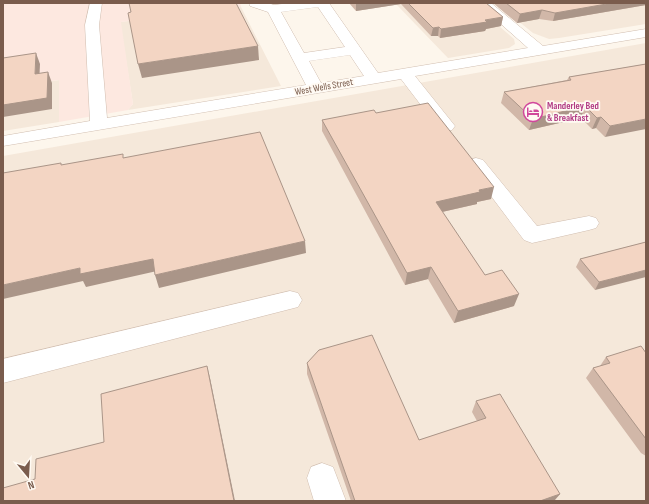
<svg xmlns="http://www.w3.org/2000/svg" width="649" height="504" viewBox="0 0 649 504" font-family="'Sofia Sans Condensed',sans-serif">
<rect width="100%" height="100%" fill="#fdf6ec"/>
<g fill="#f5e8da">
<path d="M395,3H472L514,39L515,44L509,48L448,58Z"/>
<path d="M496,3H646V24L559,38L549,39L533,33Z"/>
<path d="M241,7L281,86L128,110L133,104L120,22Z"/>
<path d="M646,43V501H3V156Z"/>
<path d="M60,80L59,122L3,131V88Z"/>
</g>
<path fill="#fde8e0" d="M3,3H240L241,7L121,22L133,104L128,110L59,122V80L3,88Z"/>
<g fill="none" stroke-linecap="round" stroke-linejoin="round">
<g stroke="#d1beb0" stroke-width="1">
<g id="minor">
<path d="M90,3H102L99,25L107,118L306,85L268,12L250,6L249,3H268L274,5L290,3H329L378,73L528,48L477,3H491L543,46L646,29V37L415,76L455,126L452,130L446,131L440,130L401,79L3,146V136L90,121L85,25ZM318,7L345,47L304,53L281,12ZM350,55L364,76L321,83L309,61Z"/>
<path d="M476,158L483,160L537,226L589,216L596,218L599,223L596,228L589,230L532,243L524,240L467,164L469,160Z"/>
<path d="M290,291L298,293L302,300L298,307L3,383V359Z"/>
<path d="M322,463L333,467L346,501H314L307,478L311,467Z"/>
</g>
</g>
<use href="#minor" fill="#fff" fill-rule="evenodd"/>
</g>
<g fill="#d1b7a8">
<path d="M349,3H486L503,17L501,26L486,29L485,31L440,38L438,36H431L401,4L356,11Z"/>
<path d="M493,3H646V5L553,21L539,19L517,23Z"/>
<path d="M646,64L605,137L596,128L592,129L581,118L529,130L501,103L504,92L567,80L569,77Z"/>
<path d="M376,113L491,199L477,202V204L442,212L485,275L514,306L454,323L428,279L405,285L322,131V120Z"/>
<path d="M646,242L595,290L576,267L580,259Z"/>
<path d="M646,353V456L641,453L586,378L593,368L600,366L606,357Z"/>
<path d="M307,363L419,440L477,421L472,412L476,401L560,494L554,501H351L307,374Z"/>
</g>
<g fill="#aa9588">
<path d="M356,3H401V4L356,11Z"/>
<path d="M612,3H646V5L553,21L555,13Z"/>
<path d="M542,10L539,19L517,23L520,14Z"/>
<path d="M503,17L501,26L486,29L485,31L440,38L441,29Z"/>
<path d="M439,27L438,36H431L433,28Z"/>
<path d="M258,46L259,60L142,78L138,64Z"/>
<path d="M36,53L40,64L39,85L35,74Z"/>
<path d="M48,72L52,83V109L3,117V105Z"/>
<path d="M585,106L581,118L529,130L533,119Z"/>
<path d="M601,117L596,128L592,129L597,118Z"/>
<path d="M646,119V129L605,137L610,126Z"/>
<path d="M494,187L491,199L477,202V204L433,214L436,202L479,190Z"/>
<path d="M305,241L306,253L159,288L155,275Z"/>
<path d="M153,259L157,271L86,287L83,281L3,299V285L80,268Z"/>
<path d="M431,267L428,279L405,285L407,273Z"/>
<path d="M646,270V277L595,290L599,282Z"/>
<path d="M519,294L514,306L454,323L458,311Z"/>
<path d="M207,366L210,378L235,501H234Z"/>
<path d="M560,494L554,501H540Z"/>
</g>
<g fill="#f3d5c3" stroke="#aa9588">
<path d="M129,3H236L258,46L138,64L128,13L131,12Z"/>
<path d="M408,3H486L503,17L485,20L487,22L441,29L439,27L433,28Z"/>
<path d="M506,3H612L555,13L542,10L520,14Z"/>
<path d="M36,53L35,74L48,72L47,98L3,105V58Z"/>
<path d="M646,64V119L610,126L601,117L597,118L585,106L533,119L504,92L571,80L569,77Z"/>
<path d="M428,103L494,187L479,190L480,192L436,202L485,275L502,270L519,294L458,311L431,267L407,273L322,120L374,110L376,113Z"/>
<path d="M260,132L305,241L155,275L153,259L80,274V268L3,285V173L61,163V165L123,154V158Z"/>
<path d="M646,242V270L599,282L580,259Z"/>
<path d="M372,335L419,440L486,418L476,401L500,394L560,494L540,501H355L307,363L319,350Z"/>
<path d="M641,346L646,353V439L593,368L610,363L606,357Z"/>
<path d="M207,366L234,501H3V488L35,479L36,459L104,442L101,394Z"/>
</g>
<defs>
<g id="hotel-ring" transform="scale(1)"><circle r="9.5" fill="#fffaf3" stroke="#d1479c" stroke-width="1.5"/><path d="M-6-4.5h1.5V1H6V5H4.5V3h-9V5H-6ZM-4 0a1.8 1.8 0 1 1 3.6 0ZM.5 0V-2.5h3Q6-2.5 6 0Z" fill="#d1479c"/></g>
</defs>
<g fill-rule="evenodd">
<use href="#hotel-ring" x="533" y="112"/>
</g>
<g text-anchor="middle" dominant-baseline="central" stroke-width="3.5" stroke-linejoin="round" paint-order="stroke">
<g font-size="10" fill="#7a5c4d" stroke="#fffaf3">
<text transform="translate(324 87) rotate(-10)">West Wells Street</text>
</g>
<g font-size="10" font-weight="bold" fill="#b23c85" stroke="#fffaf3" text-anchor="start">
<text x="547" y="106">Manderley Bed<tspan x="547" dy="12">&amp; Breakfast</tspan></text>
</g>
</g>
<rect width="649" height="504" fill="none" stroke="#7a5c4d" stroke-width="8"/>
<g transform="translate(28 476) rotate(162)" stroke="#fffaf3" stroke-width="3" paint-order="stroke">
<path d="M0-3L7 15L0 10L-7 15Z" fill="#7a5c4d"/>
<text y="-6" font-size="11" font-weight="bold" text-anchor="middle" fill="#7a5c4d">N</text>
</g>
</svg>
